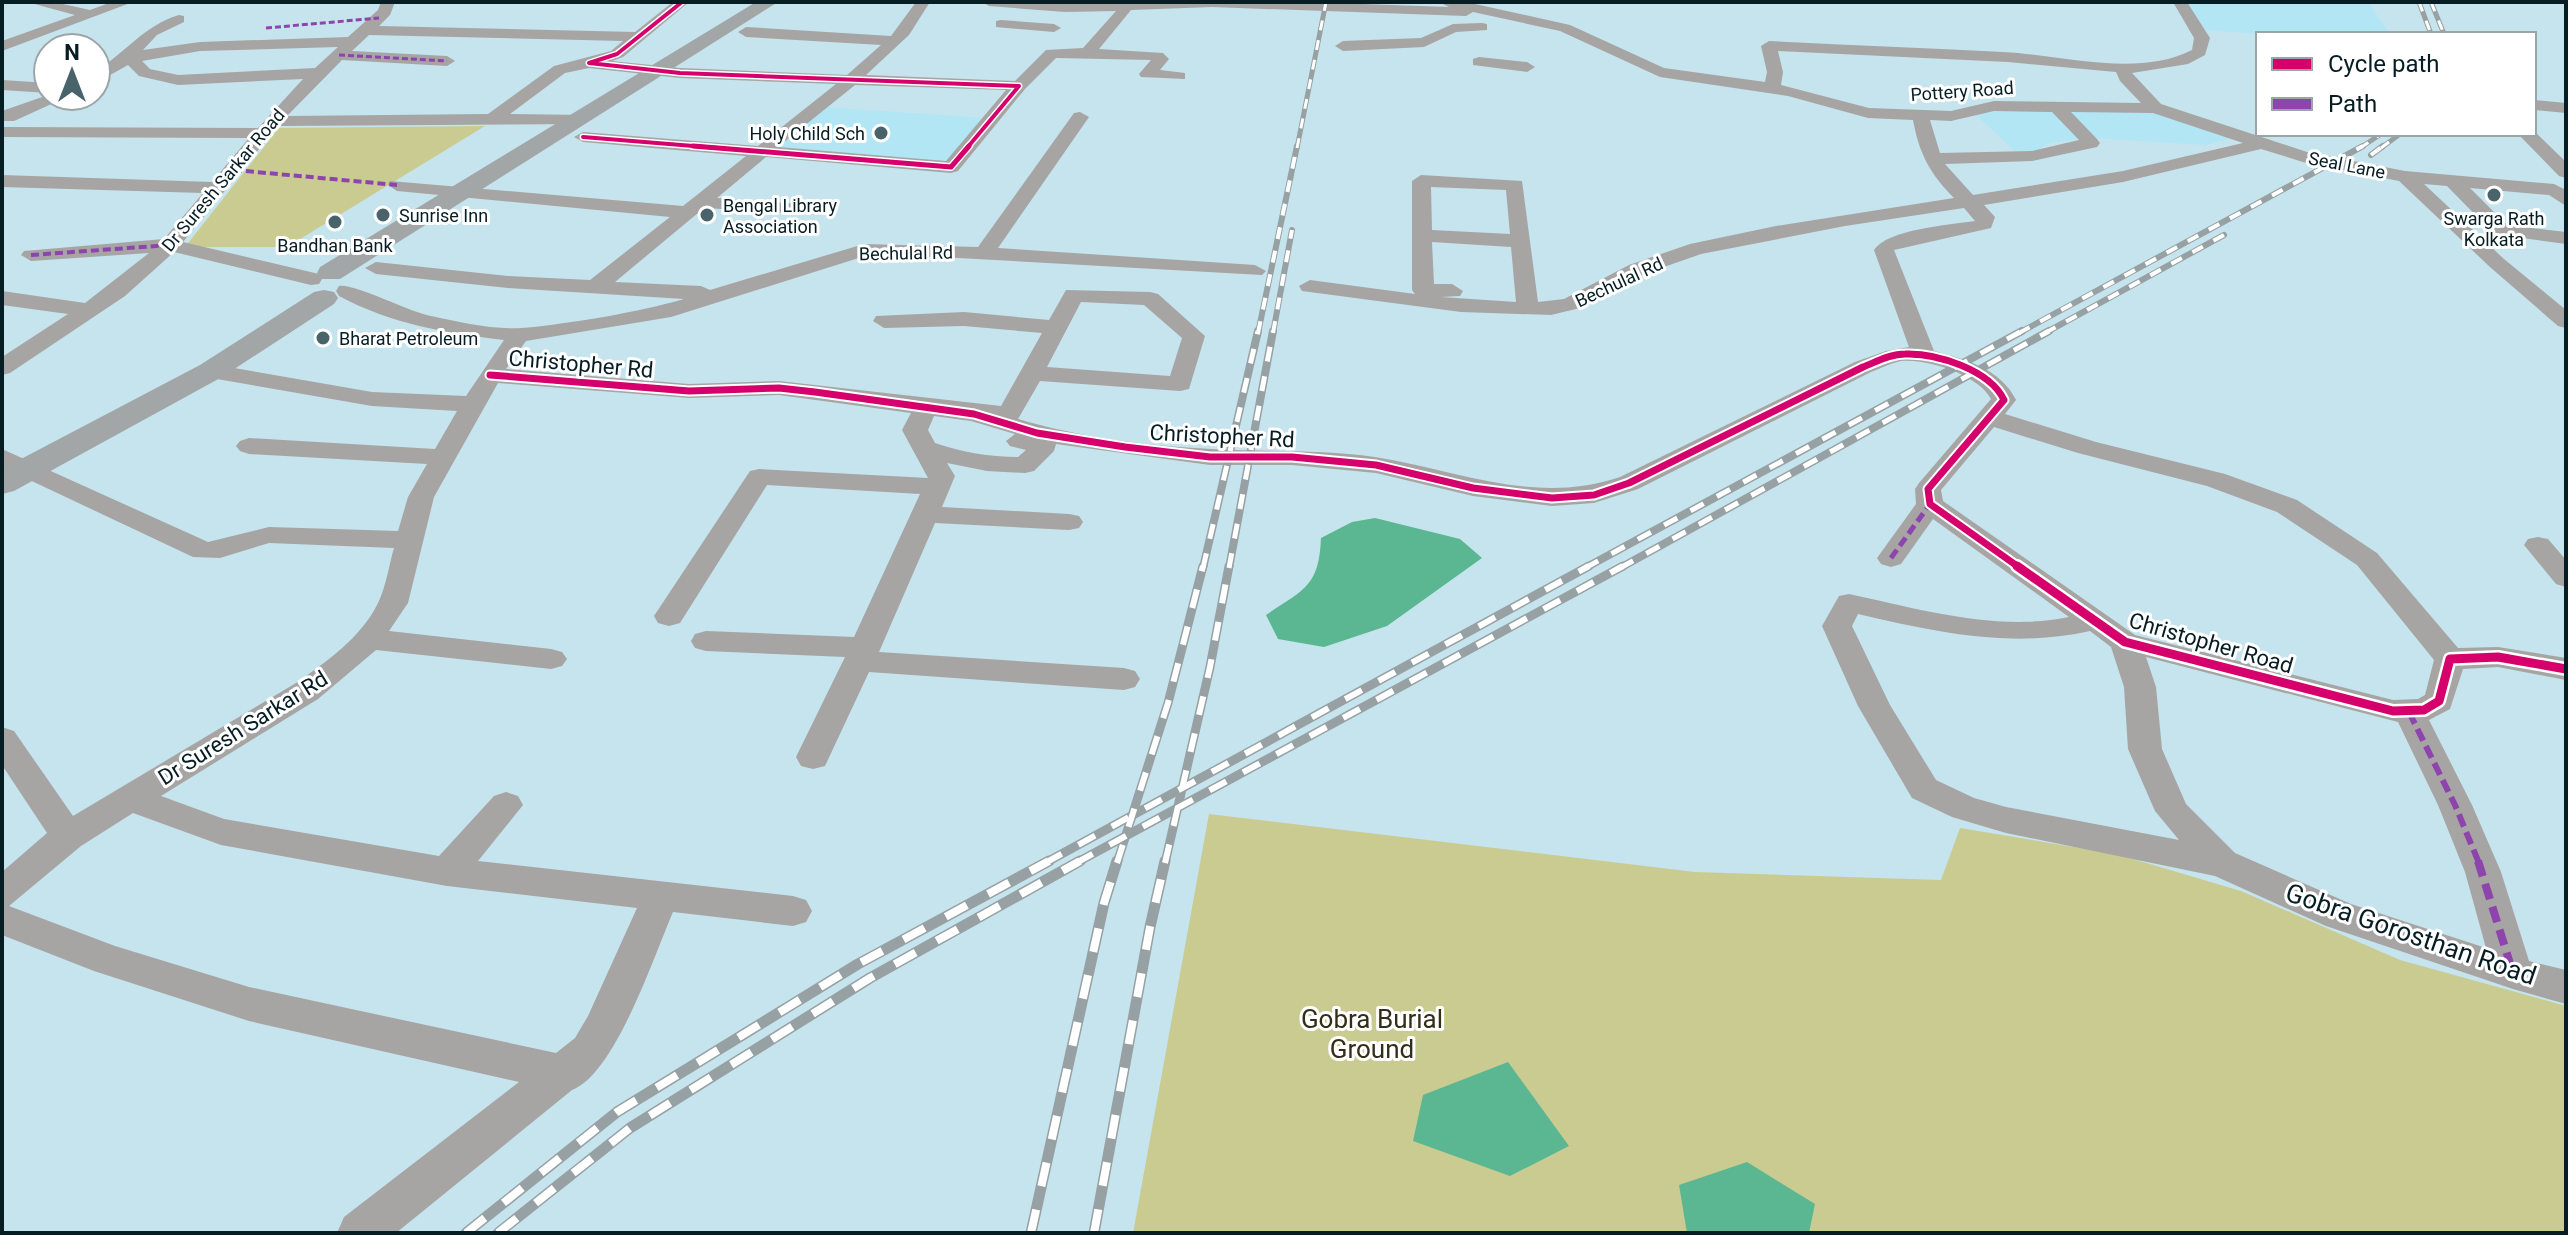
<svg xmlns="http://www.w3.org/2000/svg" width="2568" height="1235" viewBox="0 0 2568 1235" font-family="Roboto,sans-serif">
<rect width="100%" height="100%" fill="#c5e4ed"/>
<g fill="#b2e6f4">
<path d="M2186,2H2368L2390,34H2262L2204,30Z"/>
<path d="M824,107L984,118L947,163L772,148Z"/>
<path d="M1982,109L2154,110L2232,138L2206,145L2090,138L2050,143L2030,154L2019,155L1972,111Z"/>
</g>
<g fill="#cacb91">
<path d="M485,126L287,247H185L279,128Z"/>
<path d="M1209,814L1695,872L1941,880L1960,828L2116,854L2241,891L2400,960L2566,1006V1233H1133Z"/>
</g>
<g fill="#5bb791">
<path d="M1375,518L1460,539L1482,558L1387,626L1324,647L1278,639L1266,615C1304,589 1319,587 1321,538L1352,522Z"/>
<path d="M1508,1062L1569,1146L1510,1176L1413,1141L1423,1095Z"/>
<path d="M1747,1162L1815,1204L1809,1233H1687L1679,1185Z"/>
</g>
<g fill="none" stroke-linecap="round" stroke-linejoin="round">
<g fill="#a7a4a4" fill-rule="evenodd">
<path d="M27,2H54L90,10L112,2H133L2,51V41L75,15Z"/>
<path d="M381,2H395L390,15L379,26L635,32L673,2H689L623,57L612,61L680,68L847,75L881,45L746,37L738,32L746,27L891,36L916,2H930L909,35L866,75L1015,81L1046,50L1083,48L1116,11L1065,12L989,6L982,2H1306L1449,7L1439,2H1466L1570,25L1664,68L1765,82L1767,72L1761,46L1769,41C1847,45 1925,48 2003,52C2063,55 2137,78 2192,50L2194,38L2173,2H2187L2210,38L2205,55L2188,64L2132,73L2161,104L2307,152L2405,171L2554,184L2566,190V206L2549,195L2470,188L2507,225L2566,232V244L2494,234L2447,186L2424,184L2504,259L2566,310V328L2558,326L2490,267L2399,181L2303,162L2261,149L2123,182L1984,205L1995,217L1991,228L1894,250L1934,351C1965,359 2001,369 2016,400L2005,414L2096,442L2225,474L2297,500L2377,553L2458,648L2498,647L2566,658V680L2498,667L2463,669L2450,709L2429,720L2472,805L2501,872L2529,961L2566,970V1004L2513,989L2326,926L2215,876L2006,833L1952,817L1912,798L1858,706L1822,626L1839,596L1849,594C1919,609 1997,632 2069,617L1933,519L1901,564L1891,567L1881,564L1877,558L1916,504L1915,489L1919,483L1991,399C1979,375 1927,358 1901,361C1891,363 1881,368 1871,372L1638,489L1594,503L1552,506L1473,496L1376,473L1292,465H1210L1056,444L1054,451L1034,471L1025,473L987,471L947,463L955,476L942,507L1069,514L1079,516L1083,522L1079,528L1069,530L935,523L879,652L1124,668L1135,671L1140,679L1135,687L1124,690L869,672L825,766L813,769L801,766L796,757L845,657L706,651L695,648L691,641L695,634L706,631L854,637L920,494L767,485L680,623L669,626L658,623L654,616L750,471L759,469L928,478L902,430L911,413L779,395L689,398L498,383L434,497L408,603L389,631L551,649L562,652L567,659L562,666L551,669L376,650L318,699L161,796L224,819L439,856L494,796L506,792L518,796L523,805L478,861L793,896L806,900L812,911L806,922L793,926L673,912C654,956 615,1074 572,1090L396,1233H337L344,1217L519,1082L249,1021L94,971L2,935V872L47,833L2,765V727L14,731L73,816L296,683C326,662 361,638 378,603C386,587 389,565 394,548L269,543L220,558L193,557L2,467V449L208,542L269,527L398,531L408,497L427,464L249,454L240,451L236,446L240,441L249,438L435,449L457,411L372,406L211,378L203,376L199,371L203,366L211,364L372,392L466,396L504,340C446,333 391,324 339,296L336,291L339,286C354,283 409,312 431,316C459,322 493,330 522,328C569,324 639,312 684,299L508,288L376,274L365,268L376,262L508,276L590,280L670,217L397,191L388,185L390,181L683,206L746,156L583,142L574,137L583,132L758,146L836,84L680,78L589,68L565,73L510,114L587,115L590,119L581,124L278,126L183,242L319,274L322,279L319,284L311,285L174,252L125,296L10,373L2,375V357L68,314L2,305V291L85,303L149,253L31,261L21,255L24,251L164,239L203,193L2,187V175L212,182L249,138L2,137V127L258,128L303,79L178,85L139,76L128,65L96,83V71C125,53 145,25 179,15L184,16V22L157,35L143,50L200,42L348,37L378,10ZM1212,7L1466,16L1473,12L1560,31L1660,77L1788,96L1868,118L1913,120C1919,153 1930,174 1954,198L1776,226L1690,244L1629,265L1564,299L1538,302L1522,181L1421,175L1412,181V290L1415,294L1310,280L1299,286L1302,291L1461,312L1551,315L1580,308L1644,274L1701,254L1845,226L1964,208L1975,221C1949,225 1888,229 1874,250L1909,347L1886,351L1855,362L1620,477C1534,506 1459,470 1375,457C1320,449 1266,452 1211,449C1148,446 1078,437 1018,419L1040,381L1180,391L1189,389L1205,336L1158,294L1150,292L1066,290L1049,320L964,312L876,316L873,321L884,328L964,326L1042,333L1001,406L779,381L689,384L506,369L526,341L671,317L865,256L940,257L1262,275L1266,271L1255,265L998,248L1089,117L1080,112L1074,113L978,247L864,244L710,290L701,286L615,282L704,208L823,215L826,211L816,205L717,198L766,157L951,173L958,171L1025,89L1056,58L1151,60L1139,74L1141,77L1185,79V73L1160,70L1169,59L1163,53L1099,49L1131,10ZM369,35L623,41L611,51L554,66L488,114L287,116L342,60L447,66L455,61L447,56L352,51ZM338,47L315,68L178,75L150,69L142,61L200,51ZM1778,51L2008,62L2116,72L2120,81L2141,103L1994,101L1951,111L1869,108L1781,85L1783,72ZM855,85L1006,90L946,161L778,147ZM1994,111L2052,112L2079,140L2032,151L1940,153L1930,120L1951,121ZM2071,112L2153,113L2243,143L2123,171L1973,195L1945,164L2032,161L2097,147L2100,143L2097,139ZM1431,187L1506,190L1510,234L1432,230ZM1432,242L1511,247L1516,302L1441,297L1460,296L1463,291L1452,284H1434ZM1081,302L1144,305L1182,338L1170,376L1047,367ZM934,416L971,421L1015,434L1006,441L1010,446L1026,450L1018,457C989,457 962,452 935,443L928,430ZM1994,427L2078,453L2207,486L2277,512L2357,565L2434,660L2425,695L2418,699L2393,700L2135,635L1943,501L1941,490ZM1858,614C1936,632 2010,649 2090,631L2111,647L2124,687L2128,749L2155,811L2179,840L2006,807L1974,798L1936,780L1890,705L1852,626ZM2146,657L2398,722L2438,805L2465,872L2486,948L2351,904L2235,853L2186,804L2162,749L2156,687ZM133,813L221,845L447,886L637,908L588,1016L575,1038L556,1053L249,987L115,946L9,906L81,846Z"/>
<path d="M1001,20L1054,24L1061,28L1054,32L996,27V21Z"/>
<path d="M1482,23L1487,24V30L1456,32L1424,47L1343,51L1335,46L1343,41L1421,38L1453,24Z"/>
<path d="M1479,57L1527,62L1535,67L1527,72L1473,65V59Z"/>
<path d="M2,80L48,83V93L2,90Z"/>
<path d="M48,95L69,96L14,121H2V111Z"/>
<path d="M2534,100L2566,103V113L2534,110Z"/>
<path d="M2534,131L2566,162V178L2559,176L2518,134H2534Z"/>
<path d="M2538,537L2548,539L2566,560V587L2556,584L2524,545L2528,539Z"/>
</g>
<g fill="#a2a6a7" fill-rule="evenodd">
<path d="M756,2H778L340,279H320L317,273L320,267Z"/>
<path d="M324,290L334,292L338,298L334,304L222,377L14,491L2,494V469L200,365L314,292Z"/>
</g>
<g stroke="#97a0a2" stroke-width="5">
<g id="rail-far4">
<path d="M2419,2L2431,34"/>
<path d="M2431,2L2444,34"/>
<path d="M1297,148L1326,2"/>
<path d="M2360,148L2381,134"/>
<path d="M2381,148L2400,134"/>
</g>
</g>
<g stroke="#97a0a2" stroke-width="6">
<g id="rail-far3">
<path d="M2371,155L2383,146"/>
<path d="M1258,333L1297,146"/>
<path d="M1273,333L1292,230"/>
<path d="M2019,333L2363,146"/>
<path d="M2045,333L2224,235"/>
</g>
</g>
<g stroke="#97a0a2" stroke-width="8">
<g id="rail-far2">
<path d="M1203,568L1258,331"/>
<path d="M1229,568L1273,331"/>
<path d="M1585,568L2022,331"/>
<path d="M1620,568L2049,331"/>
</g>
</g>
<g stroke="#97a0a2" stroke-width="9">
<g id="rail-far1">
<path d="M1045,863L1589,566"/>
<path d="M1076,863L1623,566"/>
<path d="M1117,863L1168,703L1203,566"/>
<path d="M1165,863L1210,667L1229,566"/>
</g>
</g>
<g stroke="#97a0a2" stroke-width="11">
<g id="rail">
<path d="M466,1233L617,1112L858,964L1049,861"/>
<path d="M498,1233L630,1128L870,978L1080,861"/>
<path d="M1031,1233L1104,903L1117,861"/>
<path d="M1094,1233L1150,927L1165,861"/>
</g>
</g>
<use href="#rail-far4" stroke="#fff" stroke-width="3" stroke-dasharray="10" stroke-linecap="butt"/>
<use href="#rail-far3" stroke="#fff" stroke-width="4" stroke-dasharray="12" stroke-linecap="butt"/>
<use href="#rail-far2" stroke="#fff" stroke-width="5" stroke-dasharray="15" stroke-linecap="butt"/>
<use href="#rail-far1" stroke="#fff" stroke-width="6" stroke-dasharray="19" stroke-linecap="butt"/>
<use href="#rail" stroke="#fff" stroke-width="8" stroke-dasharray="24" stroke-linecap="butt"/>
<g stroke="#8e44ad" stroke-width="3" stroke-dasharray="6 3" stroke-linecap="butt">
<path d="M266,28L379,18"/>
<path d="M339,55L447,61"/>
</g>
<g stroke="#8e44ad" stroke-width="4" stroke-dasharray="8 4" stroke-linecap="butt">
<path d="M234,170L397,185"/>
<path d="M31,255L170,245"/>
</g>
<path stroke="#8e44ad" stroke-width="5" stroke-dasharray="10 5" stroke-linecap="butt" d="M1891,558L1930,504"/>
<path stroke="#8e44ad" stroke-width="6" stroke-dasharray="13 6" stroke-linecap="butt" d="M2409,712L2455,805L2479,863"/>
<path stroke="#8e44ad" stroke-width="8" stroke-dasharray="16 8" stroke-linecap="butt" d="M2478,861L2513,973"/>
<g stroke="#fff" stroke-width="7">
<g id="cycleway-far3">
<path d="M682,2L617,54L589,63L680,73L1019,86L967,148"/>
<path d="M583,137L718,148"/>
</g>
</g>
<g stroke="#fff" stroke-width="8">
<path id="cycleway-far2" d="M693,146L951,167L969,146"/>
</g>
<g stroke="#fff" stroke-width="11">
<path id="cycleway-far1" d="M490,375L689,391L779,388L815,392L974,414L1037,433L1125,447L1210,457H1292L1376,465L1473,488L1552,498L1594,495L1629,483L1863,367C1876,362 1890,354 1905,354C1937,353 1990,370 2004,400L1928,489L1930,504L2020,568"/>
</g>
<g stroke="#fff" stroke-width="14">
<path id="cycleway" d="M2017,566L2125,642L2393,711L2424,710L2439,701L2450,659L2498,657L2566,669"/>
</g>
<use href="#cycleway-far3" stroke="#d6006c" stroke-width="4"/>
<use href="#cycleway-far2" stroke="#d6006c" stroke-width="5"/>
<use href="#cycleway-far1" stroke="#d6006c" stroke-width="7"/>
<use href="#cycleway" stroke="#d6006c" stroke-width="9"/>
</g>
<g fill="#49636a" stroke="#fff" stroke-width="3">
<circle cx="881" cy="133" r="8"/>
<circle cx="2494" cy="195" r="8"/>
<circle cx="383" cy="215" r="8"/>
<circle cx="707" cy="215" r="8"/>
<circle cx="335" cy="222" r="8"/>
<circle cx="323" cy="338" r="8"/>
</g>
<g text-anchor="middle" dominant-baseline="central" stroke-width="6" stroke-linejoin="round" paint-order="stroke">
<g font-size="18" fill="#061d23" stroke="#fff">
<text transform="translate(1962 91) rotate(-4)">Pottery Road</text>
<text transform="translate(2347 165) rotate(11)">Seal Lane</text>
<text transform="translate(223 180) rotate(-50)">Dr Suresh Sarkar Road</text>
<text transform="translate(906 253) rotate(-1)">Bechulal Rd</text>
<text transform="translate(1619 282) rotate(-25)">Bechulal Rd</text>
</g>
<g font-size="18" fill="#061d23" stroke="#fff" text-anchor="start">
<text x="865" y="133" text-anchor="end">Holy Child Sch</text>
<text x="723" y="205">Bengal Library<tspan x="723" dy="21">Association</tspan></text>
<text x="399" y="215">Sunrise Inn</text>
<text x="2494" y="218" text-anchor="middle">Swarga Rath<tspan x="2494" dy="21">Kolkata</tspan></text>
<text x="335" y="245" text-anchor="middle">Bandhan Bank</text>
<text x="339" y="338">Bharat Petroleum</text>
</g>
<g font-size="22" fill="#061d23" stroke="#fff">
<text transform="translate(581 364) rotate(5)">Christopher Rd</text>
<text transform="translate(1222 436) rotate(3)">Christopher Rd</text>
<text transform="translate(2211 643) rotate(16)">Christopher Road</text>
<text transform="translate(243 728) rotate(-32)">Dr Suresh Sarkar Rd</text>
</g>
<g font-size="26" fill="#061d23" stroke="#fff">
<text transform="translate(2411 934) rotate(19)">Gobra Gorosthan Road</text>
</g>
<g font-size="26" fill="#322e1a" stroke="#fff">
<text x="1372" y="1019">Gobra Burial<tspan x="1372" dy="30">Ground</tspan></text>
</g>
</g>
<rect width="2568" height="1235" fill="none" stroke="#061d23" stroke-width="8"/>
<rect x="2256" y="32" width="280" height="104" fill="#ffffff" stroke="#9ba5a7" stroke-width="2"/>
<rect x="2272" y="58" width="40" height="12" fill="#d6006c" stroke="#9ba5a7" stroke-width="2"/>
<text x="2328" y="72" font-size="24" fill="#061d23">Cycle path</text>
<rect x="2272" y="98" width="40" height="12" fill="#8e44ad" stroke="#9ba5a7" stroke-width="2"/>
<text x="2328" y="112" font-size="24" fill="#061d23">Path</text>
<g transform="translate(72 72)"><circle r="38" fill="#ffffff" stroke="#9ba5a7" stroke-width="2"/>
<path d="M0-6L14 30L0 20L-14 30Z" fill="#49636a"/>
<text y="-12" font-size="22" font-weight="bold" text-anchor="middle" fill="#061d23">N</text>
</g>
</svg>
